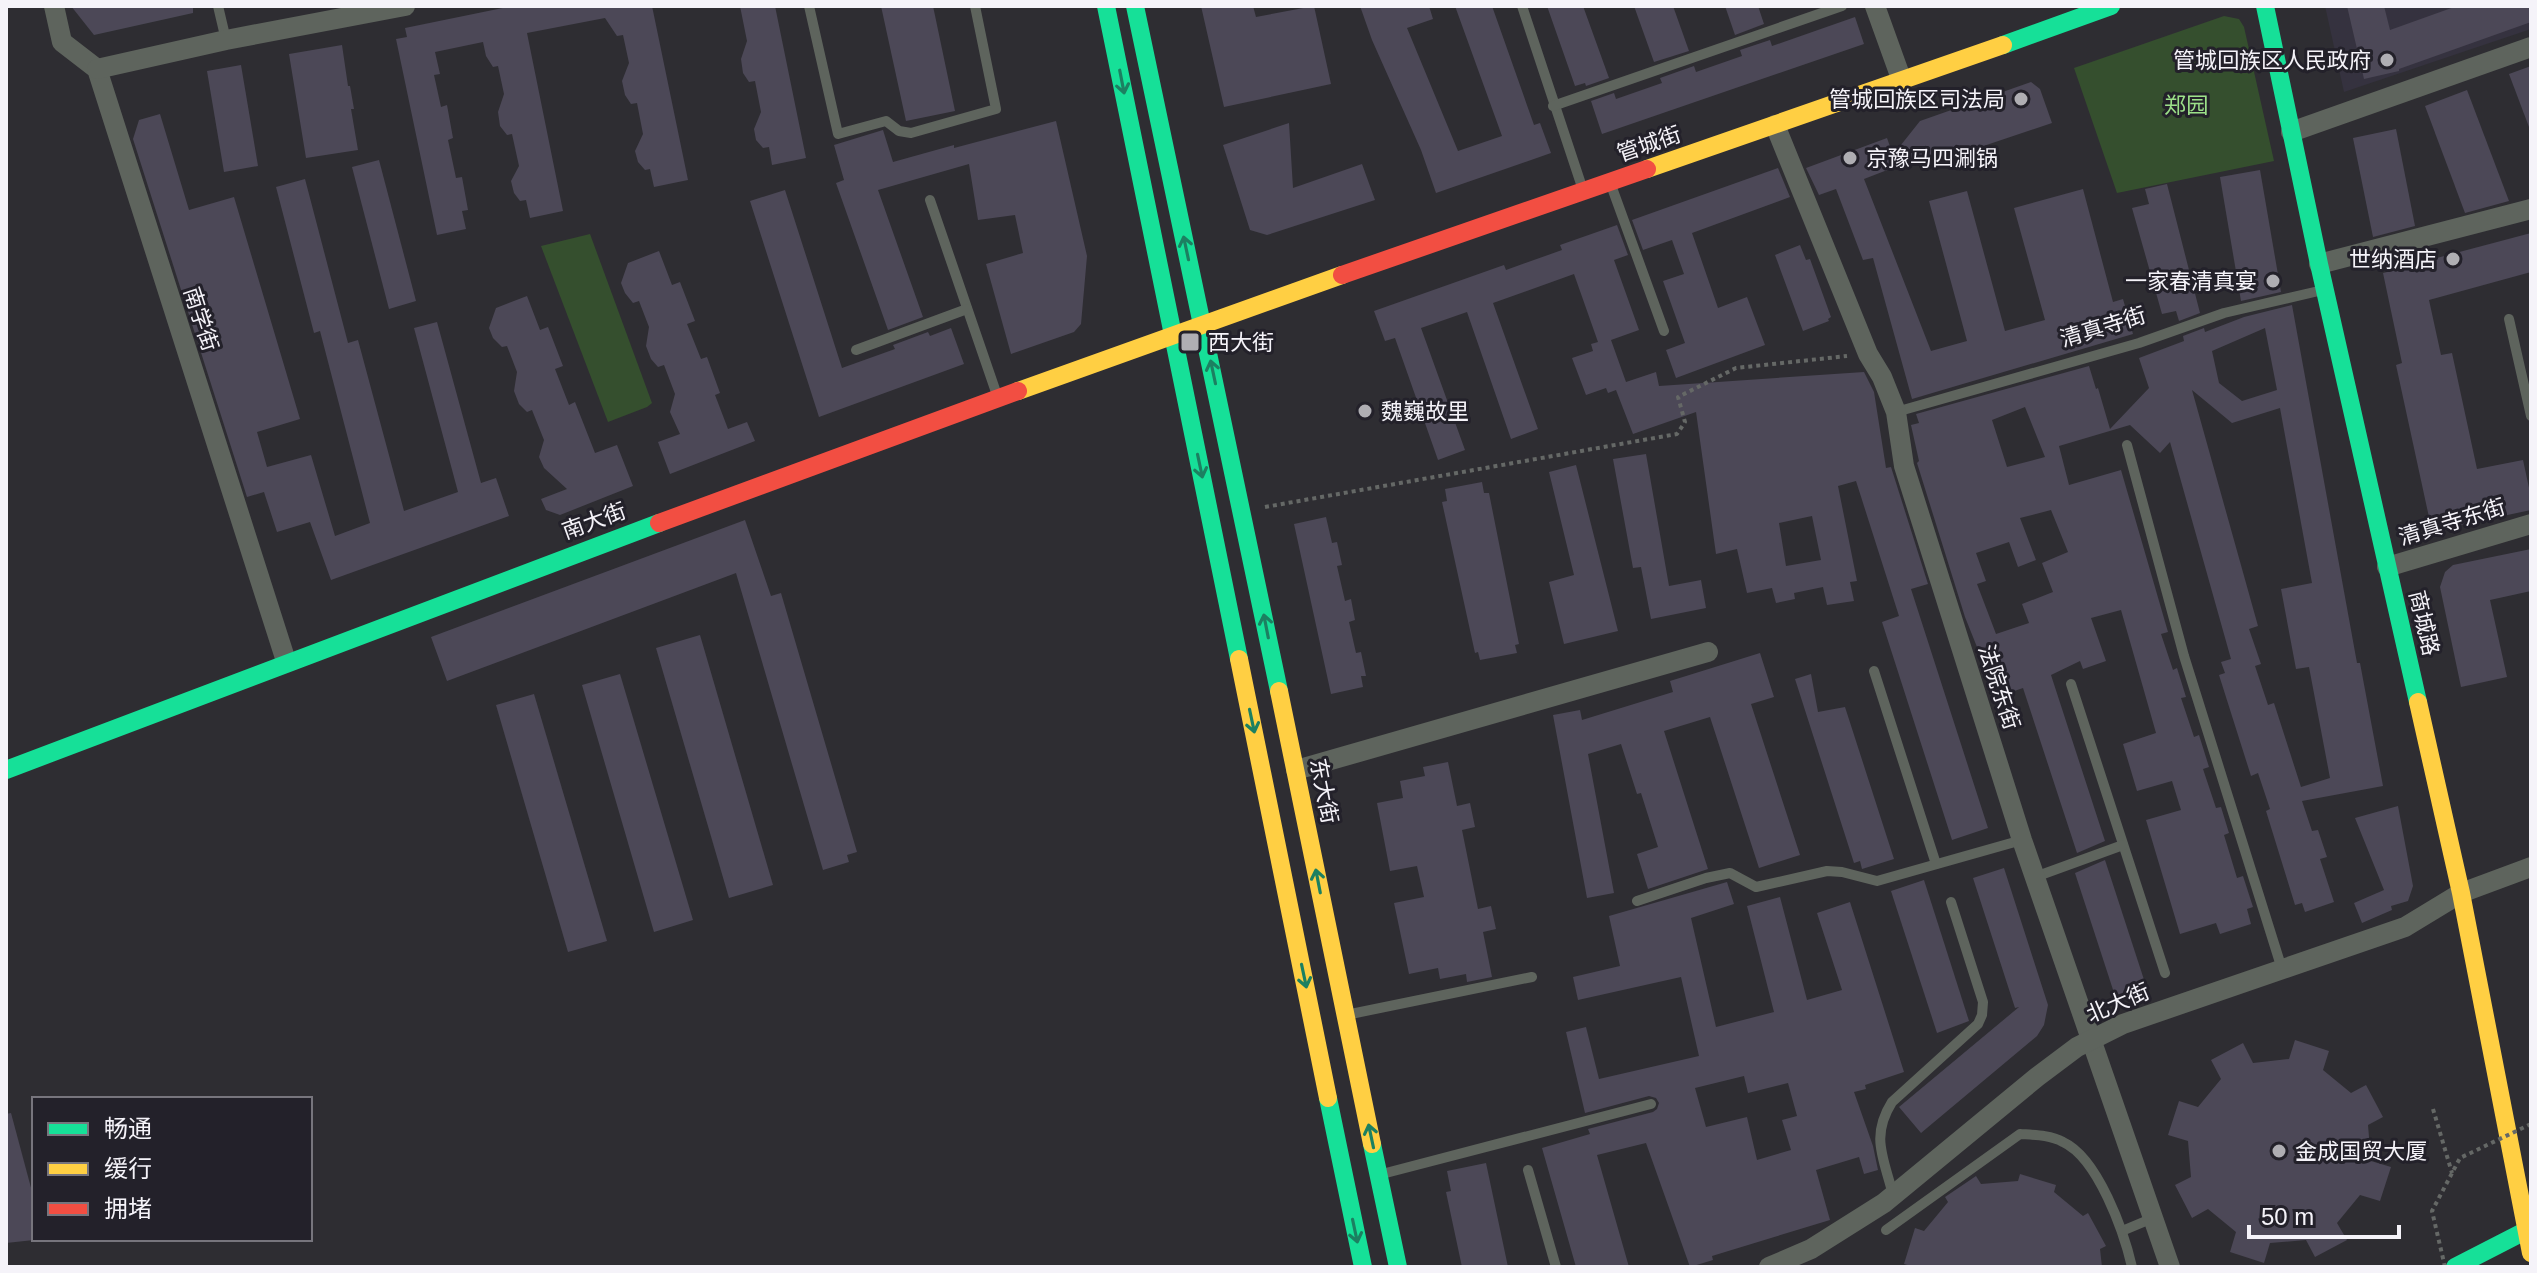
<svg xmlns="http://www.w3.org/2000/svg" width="2537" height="1273" viewBox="0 0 2537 1273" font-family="Helvetica,'Noto Sans SC',sans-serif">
<rect width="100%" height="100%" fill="#2e2d32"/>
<path fill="#35323f" d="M2325,6H2531V29L2344,92Z"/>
<g fill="#354f2e">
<path d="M2224,16L2239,19L2244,27L2274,161L2117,193L2074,68Z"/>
<path d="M590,234L652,403L647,407L608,422L541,246Z"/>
</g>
<g fill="#4c4857" fill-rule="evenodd">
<path d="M71,6H193V13L94,35Z"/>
<path d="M513,6H652L688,180L654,187L650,169L645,170L638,162L635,151L643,134L637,103L631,104L625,95L622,81L629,63L623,35L617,36L605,18L527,33L563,211L530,218L526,200L520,201L514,193L511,181L519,166L512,134L507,135L500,126L498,112L504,94L498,66L493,67L486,56L483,42L435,52L440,74L434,75L441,107L447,105L453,138L448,140L456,178L462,177L468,210L462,211L466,229L437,235L396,39L407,37L405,28Z"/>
<path d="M740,6H775L806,158L772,165L769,147L763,148L756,140L754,129L761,112L755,81L749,82L743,73L741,59L747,41Z"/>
<path d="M881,6H933L955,111L906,121Z"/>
<path d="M1201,6H1253L1256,17L1314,6L1331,84L1224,107Z"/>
<path d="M1360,6H1429L1433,19L1407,28L1458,151L1502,136L1455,6H1492L1534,125L1540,123L1551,153L1436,193L1421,150L1372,40Z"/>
<path d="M1547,6H1583L1609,78L1586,86L1585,83L1575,86Z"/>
<path d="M1634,6H1673L1689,51L1654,62Z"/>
<path d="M1725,6H1758L1764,24L1735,35Z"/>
<path d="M2347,6H2384L2390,30L2457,6H2531V22L2399,69V71L2364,79Z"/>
<path d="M1855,17L1864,44L1602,134L1591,101L1614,93L1616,99L1662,83L1660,78L1694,66L1696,72L1742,56L1740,50L1770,40L1772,46Z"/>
<path d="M342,45L348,86H350L354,109H351L358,150L306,158L289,54Z"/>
<path d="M241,65L258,166L224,172L207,71Z"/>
<path d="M2531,66V127H2529L2509,74Z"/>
<path d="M2031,82L2040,89L2052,123L1924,166L1921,157L1864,179L1931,351L1967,341L1929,201L1967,191L2005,331L2045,320L2014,208L2083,189L2113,302L2123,299L2133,334L1912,399L1873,258L1863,260L1836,189L1819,195L1806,168L1887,138L1893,155L1920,121Z"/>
<path d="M2467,90L2509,201L2465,213L2425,106Z"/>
<path d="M160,114L189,210L234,197L300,419L257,432L267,467L311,455L335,536L370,523L320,331L314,333L276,187L305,179L348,343L358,340L404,511L458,492L414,328L437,322L481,483L496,478L509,516L331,580L310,522L277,532L264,492L247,497L133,139L139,120Z"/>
<path d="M1056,121L1087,256L1081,324L1074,332L1011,354L986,264L1023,253L1015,215L978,220L969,164L878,190L923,317L888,330L836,183L844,180L834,145L883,130L893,162L954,145V148Z"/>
<path d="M1289,123L1293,188L1362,164L1375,200L1267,235L1250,230L1223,145Z"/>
<path d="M2396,129L2415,226L2373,237L2353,138Z"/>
<path d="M379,160L416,301L389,309L352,167Z"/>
<path d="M1778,168L1790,197L1692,233L1718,308L1747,297L1765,345L1676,378L1666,350L1685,343L1663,281L1684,274L1672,240L1643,250L1632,220Z"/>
<path d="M2260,170L2281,292L2241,301L2220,177Z"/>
<path d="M2167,184L2200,313L2179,321L2176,311L2162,314L2132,208L2149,204L2145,189Z"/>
<path d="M785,190L842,368L895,349L893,345L928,332L930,336L951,328L964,364L819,417L750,201Z"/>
<path d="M1617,225L1628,255L1614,260L1639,330L1611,340L1626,382L1656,372L1659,386L1864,372L1874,392L1886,468L1891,467L1928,584L1911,589L1988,828L1952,840L1882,622L1899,616L1856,481L1838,486L1857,581L1850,582L1854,601L1827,605L1823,587L1794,593L1795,599L1776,603L1772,588L1747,593L1737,549L1716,554L1696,412L1633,434L1616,390L1608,393L1606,388L1586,395L1572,358L1593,351L1591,344L1598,342L1574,274L1493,303L1538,429L1511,439L1467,312L1421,328L1465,450L1438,460L1395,338L1385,341L1374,311L1504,265L1506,270L1562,250L1560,245ZM1812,516L1821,560L1786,566L1779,523Z"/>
<path d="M2531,233V272L2429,300L2441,355L2452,353L2477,469L2523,460L2531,497V510L2432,531L2396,365L2402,363L2383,273L2434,261L2433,259Z"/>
<path d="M1800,245L1806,260L1810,259L1831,317L1828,319L1829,321L1803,331L1775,255Z"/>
<path d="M659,251L672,285L680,282L695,321L687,324L701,359L707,357L720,393L715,395L728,429L747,422L755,441L670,474L658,442L680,434L670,412L675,394L664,365L658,367L651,359L646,346L649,327L639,301L633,303L625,293L621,283L628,263Z"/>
<path d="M527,296L540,330L548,327L563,366L555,369L569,405L575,402L595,453L617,445L633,486L560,515L546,510L541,499L567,489L544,468L539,457L544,440L532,410L527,412L519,404L514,391L517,372L507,346L502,347L493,338L489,328L496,308Z"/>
<path d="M2292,305L2357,663H2360L2383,786L2302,801L2312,831L2318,830L2327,857L2320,859L2334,902L2305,912L2302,903L2295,905L2266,811L2270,809L2258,773L2251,776L2219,675L2225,673L2221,662L2231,659L2170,442L2160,453L2130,425L2059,446L2069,485L2121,470L2168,632L2161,634L2173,670L2177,668L2186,697L2181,698L2194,737L2199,735L2209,767L2203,769L2216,808L2221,807L2229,833L2224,835L2237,878L2243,876L2253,907L2247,909L2251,924L2220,934L2216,923L2180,934L2146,820L2181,810L2172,781L2137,791L2123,744L2156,733L2121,610L2091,618L2106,661L2083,669L2080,661L2051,675L2105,841L2077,853L2023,688L1997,697L1965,617L1917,463L1919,461L1911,425L1919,423L1916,414L2089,366L2096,389L2098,388L2110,429L2149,388L2139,358L2184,341L2183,336L2204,328L2205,332L2244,317ZM2265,328L2277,390L2242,401L2219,383L2212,351ZM2192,390L2232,423L2280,408L2312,583L2281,589L2296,669L2309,667L2330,778L2301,787L2274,703L2268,705L2255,666L2261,664L2249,629L2258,626ZM2025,407L2045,457L2007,467L1992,420ZM2051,510L2068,552L2042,563L2053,592L2022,604L2029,623L1996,634L1977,584L1986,581L1976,553L2009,542L2018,567L2036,560L2020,518Z"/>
<path d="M1646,454L1669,586L1701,580L1706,608L1651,619L1641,567L1633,568L1613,459Z"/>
<path d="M1576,465L1618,631L1564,644L1549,582L1574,575L1549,472Z"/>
<path d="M1482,482L1484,493H1489L1519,644L1515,645L1517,653L1480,660L1478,652L1475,653L1442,502L1447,501L1445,489Z"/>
<path d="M1326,517L1332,543L1337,542L1342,565L1337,566L1345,601L1351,599L1355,620L1349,622L1356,653L1361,652L1366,676H1361L1363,687L1331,694L1294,524Z"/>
<path d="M745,520L771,596L781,593L857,852L847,855L849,862L823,870L736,573L447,681L431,637Z"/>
<path d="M2531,549V591L2490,600L2507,677L2461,687L2440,587L2445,572L2453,565Z"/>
<path d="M700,635L773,885L729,898L656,648Z"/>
<path d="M1760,653L1774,697L1751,704L1800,855L1759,868L1710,717L1664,731L1708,869L1648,889L1637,854L1658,847L1641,793L1637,794L1621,744L1588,754L1614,893L1587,898L1553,715L1580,710L1582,720L1673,692L1670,681Z"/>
<path d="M620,674L693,920L654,932L582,685Z"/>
<path d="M1811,674L1818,712L1845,707L1894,859L1862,869L1860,861L1854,863L1795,679Z"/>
<path d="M534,694L607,941L568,952L496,705Z"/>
<path d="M1448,762L1457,806L1470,803L1475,827L1462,830L1478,909L1491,906L1496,929L1483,932L1492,977L1467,982L1466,974L1440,979L1438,968L1409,974L1394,903L1424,897L1417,866L1390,871L1377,803L1403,798L1400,781L1425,776L1423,767Z"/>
<path d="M2398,806L2413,886L2408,901L2391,906L2392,910L2362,923L2354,903L2384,890L2355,818Z"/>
<path d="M2105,860L2148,992L2117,1002L2075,873Z"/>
<path d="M2004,868L2048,1005L2044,1025L2037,1036L1921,1133L1899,1107L2019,1007L2015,1008L1973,878Z"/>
<path d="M1924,880L1969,1021L1937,1033L1891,891Z"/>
<path d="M1727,882L1734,904L1691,918L1716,1027L1774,1012L1747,906L1780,897L1807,1000L1842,990L1817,913L1850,902L1904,1072L1865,1085L1866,1089L1854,1092L1873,1146L1878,1170L1864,1174L1859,1157L1816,1170L1830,1220L1712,1256L1713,1260L1690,1267L1646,1143L1597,1155L1629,1267H1576L1542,1148L1590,1134L1588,1129L1653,1112L1657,1109L1659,1103L1656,1098L1649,1096L1585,1113L1566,1032L1586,1027L1599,1079L1699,1056L1681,977L1578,1000L1573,977L1620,966L1609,916ZM1744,1076L1748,1093L1788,1083L1797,1116L1782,1120L1791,1150L1757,1160L1747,1117L1706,1127L1695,1088Z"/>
<path d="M2295,1040L2329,1051L2323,1070L2351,1093L2366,1085L2383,1117L2368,1125L2371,1161L2391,1167L2380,1201L2360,1195L2337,1223L2347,1240L2315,1257L2306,1240L2270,1243L2264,1263L2230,1252L2236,1232L2208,1209L2192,1218L2175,1185L2191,1177L2188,1141L2168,1135L2179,1101L2198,1107L2221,1079L2211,1060L2243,1043L2253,1063L2289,1059Z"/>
<path d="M11,1113L34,1199V1240L6,1243V1114Z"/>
<path d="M1486,1163L1508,1267H1462L1446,1192L1451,1191L1447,1171Z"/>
<path d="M2020,1174L2056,1185L2054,1192L2083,1216L2088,1213L2106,1246L2100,1249L2102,1267H1914L1904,1264L1915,1228L1924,1231L1948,1202L1945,1197L1976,1176L1981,1184L2018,1181Z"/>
</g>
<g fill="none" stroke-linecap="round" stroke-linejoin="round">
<g stroke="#656866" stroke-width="4" stroke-dasharray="4 4" stroke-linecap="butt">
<path d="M1265,507L1677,434L1685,422L1678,397L1736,368L1847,356"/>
<path d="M2433,1109L2452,1173"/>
</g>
<g stroke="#5e645d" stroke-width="10">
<path d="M218,6L226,40"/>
<path d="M809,6L838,134L886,121L899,131L911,133L996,109L975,6"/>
<path d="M1522,6L1583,190"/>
<path d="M1553,106L1842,6"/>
<path d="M1611,185L1664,331"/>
<path d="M930,200L998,398"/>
<path d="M2509,319L2531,416"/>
<path d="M856,350L967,309"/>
<path d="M1896,412L2139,343L2224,313L2323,290"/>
<path d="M2127,445L2184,656L2282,969"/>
<path d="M1874,671L1936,864"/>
<path d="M2071,684L2165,973"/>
<path d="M2035,877L2123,845"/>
<path d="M1637,901L1706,878L1730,873L1756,887L1827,871L1842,872L1877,881L2022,840"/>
<path d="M1346,1015L1532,977"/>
<path d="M1528,1170L1556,1267"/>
<path d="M1382,1174L1651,1104"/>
<path d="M1893,1195C1884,1158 1870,1137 1892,1102L1978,1024L1982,1015L1983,1002L1951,902"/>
<path d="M1886,1230L2020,1134C2035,1135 2050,1135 2063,1142C2098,1158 2124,1232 2132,1267"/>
<path d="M2122,1231L2153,1218"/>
</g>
<g stroke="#5e645d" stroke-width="20">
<path d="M54,6L62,42L97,69L286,661"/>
<path d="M1875,6L1902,81"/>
<path d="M97,69L226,40L405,6"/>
<path d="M1775,125L1868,354L1882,377L1896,412L1904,466L2022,840L2170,1267"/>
<path d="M2291,132L2531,47"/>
<path d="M2319,264L2531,209"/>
<path d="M2387,567L2531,524"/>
<path d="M1296,770L1708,652"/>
<path d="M1769,1267L1811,1249L1884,1203L2037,1077L2077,1047L2123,1024L2405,927L2461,893L2531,867"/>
</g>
<g stroke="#16e098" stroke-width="18">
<path d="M1106,6L1239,659"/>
<path d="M1135,6L1279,691"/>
<path d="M2265,6L2319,264L2418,702"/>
<path d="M2003,45L2111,6"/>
<path d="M6,770L659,523"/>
<path d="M1328,1098L1363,1267"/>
<path d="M1372,1144L1398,1267"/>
<path d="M2455,1267L2531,1228"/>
</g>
<g stroke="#ffcf43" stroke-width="18">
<path d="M1647,169L2003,45"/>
<path d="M1018,391L1342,275"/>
<path d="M1239,659L1328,1098"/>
<path d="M1279,691L1372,1144"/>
<path d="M2418,702L2461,893L2531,1253"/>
</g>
<g stroke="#f24e42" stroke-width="18">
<path d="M1342,275L1647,169"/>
<path d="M659,523L1018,391"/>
</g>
<path stroke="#656866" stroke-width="4" stroke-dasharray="4 4" stroke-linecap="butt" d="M2445,1267L2432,1211L2460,1158L2531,1124"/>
</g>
<defs><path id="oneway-shaft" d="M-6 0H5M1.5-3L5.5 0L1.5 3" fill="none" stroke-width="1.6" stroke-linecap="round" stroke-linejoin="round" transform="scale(2)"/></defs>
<g stroke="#1c8061">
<use href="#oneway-shaft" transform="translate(1122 82) rotate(79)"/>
<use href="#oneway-shaft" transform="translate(1186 248) rotate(-102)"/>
<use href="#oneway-shaft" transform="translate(1213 372) rotate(-102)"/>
<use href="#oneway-shaft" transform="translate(1200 466) rotate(78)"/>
<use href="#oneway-shaft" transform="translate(1266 626) rotate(-101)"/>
<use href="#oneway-shaft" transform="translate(1252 721) rotate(78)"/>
<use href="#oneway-shaft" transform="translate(1318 881) rotate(-101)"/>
<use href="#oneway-shaft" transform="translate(1304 976) rotate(78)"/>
<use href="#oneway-shaft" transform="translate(1371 1136) rotate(-102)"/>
<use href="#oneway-shaft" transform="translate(1355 1231) rotate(78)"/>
</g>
<g fill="#afaeb3" stroke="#23212a" stroke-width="3">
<circle cx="2387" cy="60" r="8"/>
<circle cx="2021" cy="99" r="8"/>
<circle cx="1850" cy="158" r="8"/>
<circle cx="2453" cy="259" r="8"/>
<circle cx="2273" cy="281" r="8"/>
<rect x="1180" y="332" width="20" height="20" rx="4"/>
<circle cx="1365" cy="411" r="8"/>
<circle cx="2279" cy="1151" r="8"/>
</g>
<g text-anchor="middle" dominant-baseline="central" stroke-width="6" stroke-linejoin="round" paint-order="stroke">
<g font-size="22" fill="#f5f3f9" stroke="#23212a" text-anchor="end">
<text x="2371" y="60">管城回族区人民政府</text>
<text x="2005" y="99">管城回族区司法局</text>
<text x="1866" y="158" text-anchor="start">京豫马四涮锅</text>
<text x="2437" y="259">世纳酒店</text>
<text x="2257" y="281">一家春清真宴</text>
<text x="1208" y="342" text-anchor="start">西大街</text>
<text x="1381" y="411" text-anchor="start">魏巍故里</text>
<text x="2295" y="1151" text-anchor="start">金成国贸大厦</text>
</g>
<g font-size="22" fill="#9ce089" stroke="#23212a">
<text x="2186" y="105">郑园</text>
</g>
<g font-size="22" fill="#f5f3f9" stroke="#23212a">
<text transform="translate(1649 144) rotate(-19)">管城街</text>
<text transform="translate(201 319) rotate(72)">南学街</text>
<text transform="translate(2103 327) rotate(-17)">清真寺街</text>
<text transform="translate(594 521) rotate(-20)">南大街</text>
<text transform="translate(2452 522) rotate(-17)">清真寺东街</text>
<text transform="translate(2424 623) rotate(77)">商城路</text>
<text transform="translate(1999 687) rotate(72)">法院东街</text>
<text transform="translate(1324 791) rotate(79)">东大街</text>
<text transform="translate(2118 1003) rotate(-23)">北大街</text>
</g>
</g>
<rect width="2537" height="1273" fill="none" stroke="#f5f3f9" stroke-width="16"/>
<rect x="32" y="1097" width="280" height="144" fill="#23212a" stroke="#77757d" stroke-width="2"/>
<rect x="48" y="1123" width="40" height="12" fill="#16e098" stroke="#77757d" stroke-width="2"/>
<text x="104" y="1137" font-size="24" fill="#f5f3f9">畅通</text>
<rect x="48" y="1163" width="40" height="12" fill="#ffcf43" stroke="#77757d" stroke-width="2"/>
<text x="104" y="1177" font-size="24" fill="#f5f3f9">缓行</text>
<rect x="48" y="1203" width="40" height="12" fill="#f24e42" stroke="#77757d" stroke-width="2"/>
<text x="104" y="1217" font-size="24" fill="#f5f3f9">拥堵</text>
<path d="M2249 1225v12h150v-12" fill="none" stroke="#f5f3f9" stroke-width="4"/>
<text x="2261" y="1225" font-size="24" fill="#f5f3f9" stroke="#23212a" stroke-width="6" paint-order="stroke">50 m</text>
</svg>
